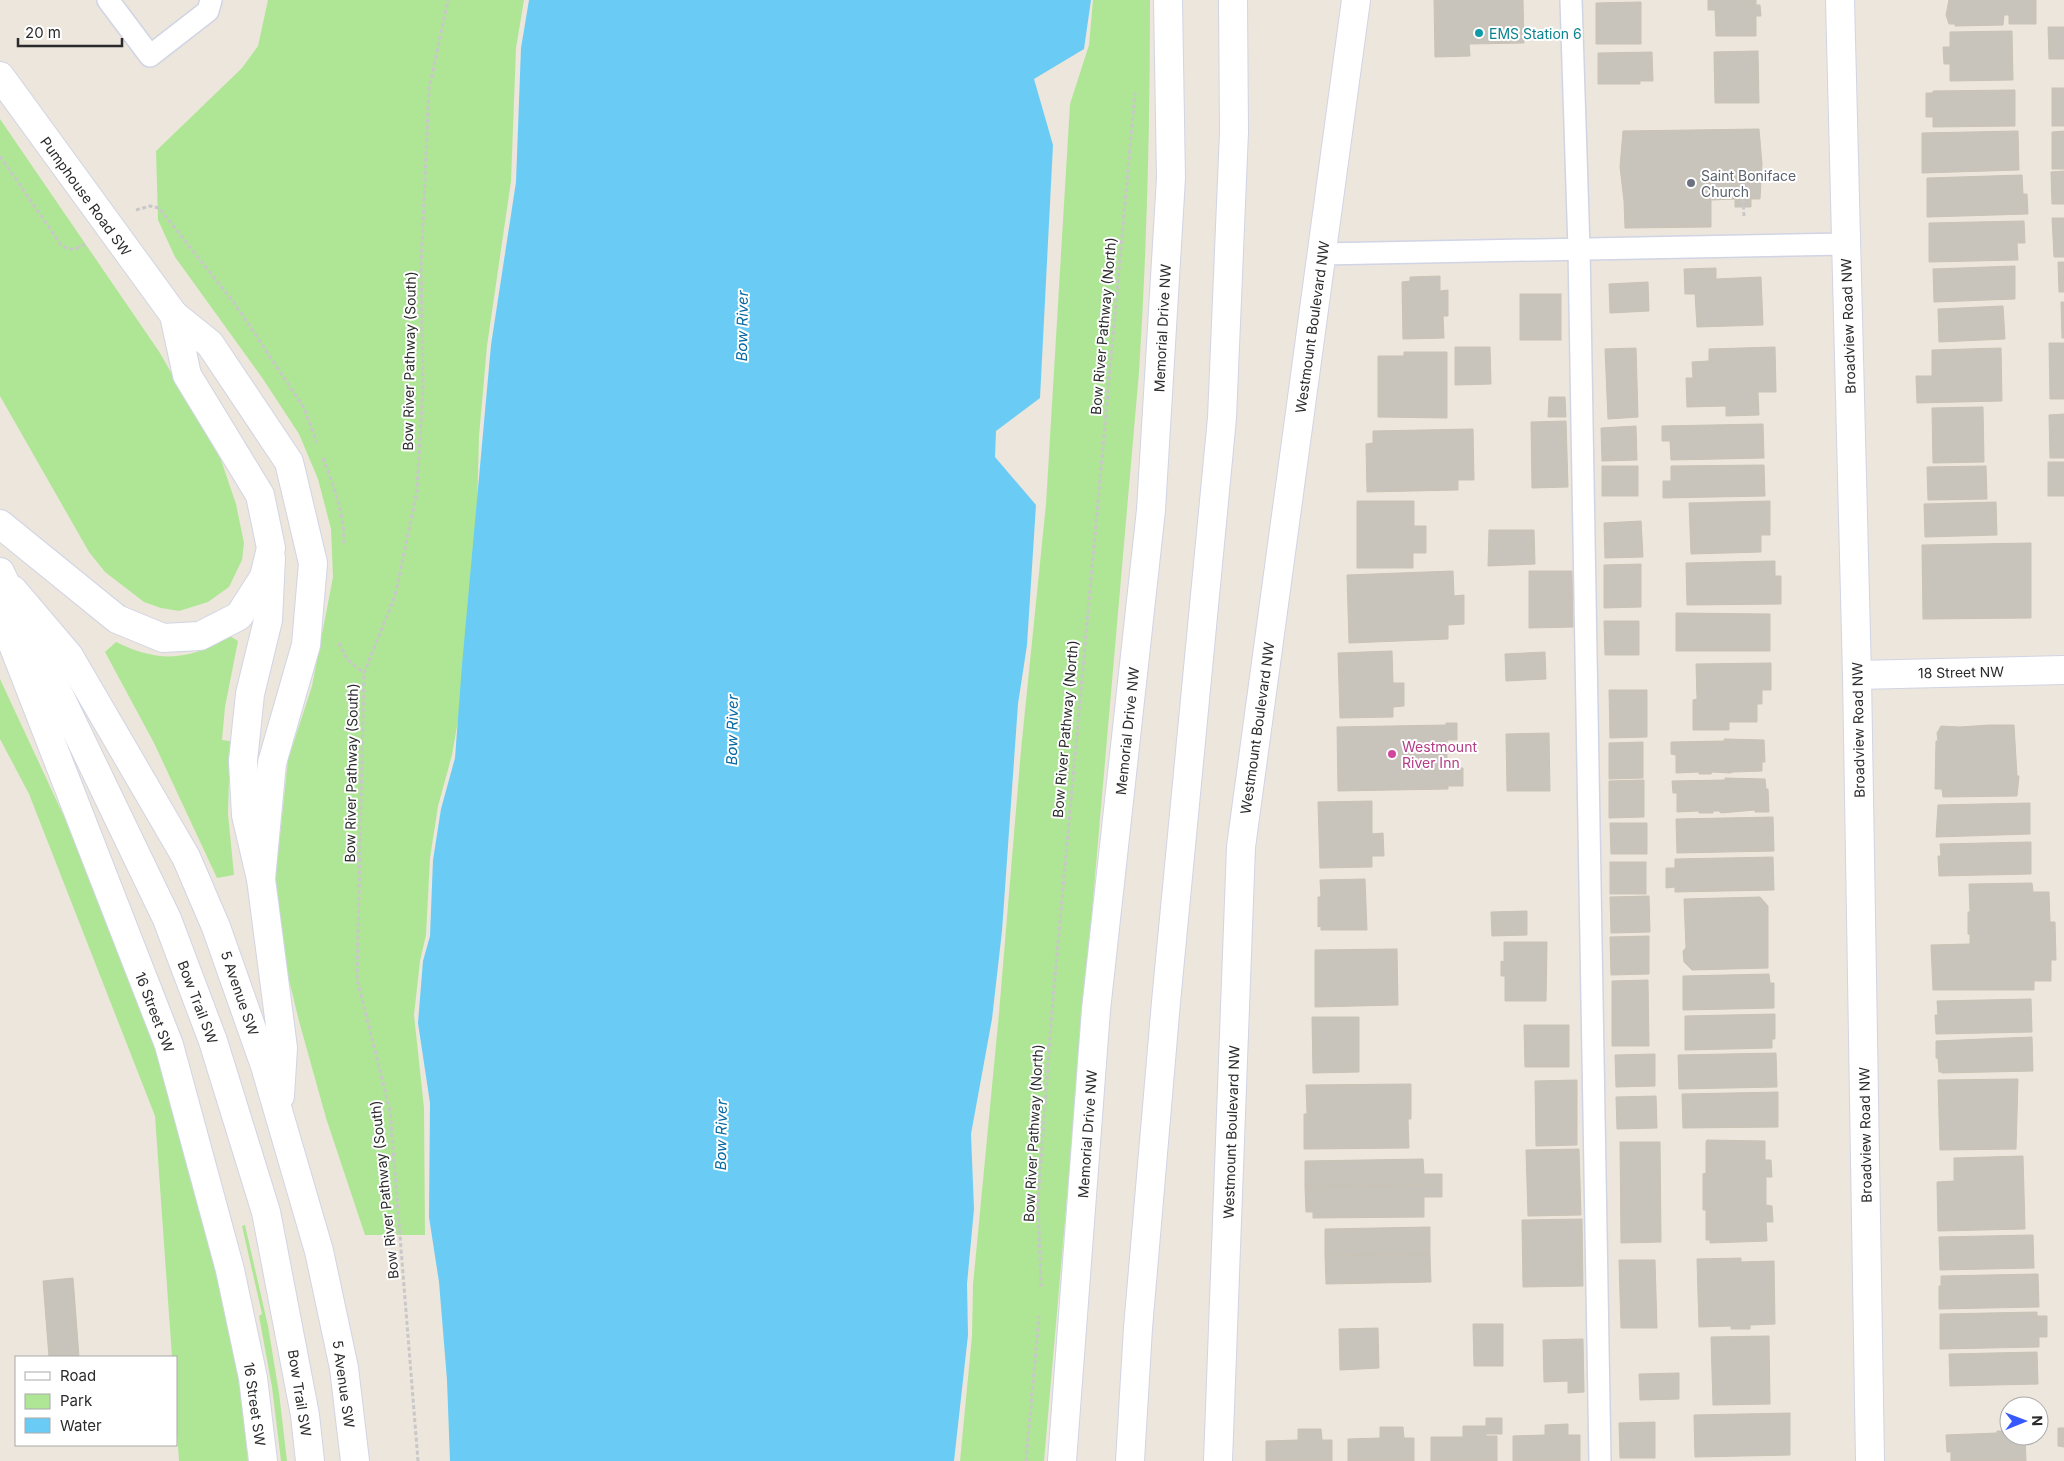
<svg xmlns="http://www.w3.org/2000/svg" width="2064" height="1461" viewBox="0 0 2064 1461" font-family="Inter,sans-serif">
<rect width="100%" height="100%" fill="#ede6dc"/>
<g fill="#afe696">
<path d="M268,0H524L516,48L511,181L487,346L479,436L474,629L452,755L438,806L430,858L426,935L420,961L414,1015L424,1108L425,1235H365L326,1118L299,1021L282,951L275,882L288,760L312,686L333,577L331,529L318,479L299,434L263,379L175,257L158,220L156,151L242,68L258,46Z"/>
<path d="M1093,0H1150C1150,124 1147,248 1139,372L1047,1427L1044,1461H960L972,1336L973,1285L999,1013L1021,750L1046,504L1070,104L1089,45Z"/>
<path d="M0,119L160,353L221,460L236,504L244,543L242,560L229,587L208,602L179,611L161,608L144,602L105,572L89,552L0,396Z"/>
<path d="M230,636L238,641L225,707L222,740L230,741L228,814L234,875L217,878L154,743L105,652L116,642C158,663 190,661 230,636Z"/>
<path d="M0,679L101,896L140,998L179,1121L213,1249L223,1308L239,1376L248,1461H179L176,1416V1357H172L155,1116L29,794L0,739Z"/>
<path d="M245,1225L268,1326L279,1393L287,1461H281L272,1387L259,1316L262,1314L242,1226Z"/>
</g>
<path fill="#6accf4" d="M529,0H1091L1084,49L1034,79L1053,145L1040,398L996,431L995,457L1036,505L1027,645L1018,704L1002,931L992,1019L971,1134L974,1209L967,1284L968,1335L954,1461H450L447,1380L439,1282L429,1217L430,1103L418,1023L423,961L430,936L433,860L441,809L455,758L462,665L491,345L516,182L521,48Z"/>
<g fill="#c9c4bb" stroke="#c9c2b5">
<path d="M1434,0H1523L1524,43L1469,44L1470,56L1435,57Z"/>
<path d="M1708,0H1756V5H1760L1761,16H1756V36H1716L1715,10H1708Z"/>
<path d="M1949,0H2036V24H2009V15H2004L2003,25L1955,26V24H1949L1946,15Z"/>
<path d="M1641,2V44H1596V3Z"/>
<path d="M2048,27H2064V59H2049Z"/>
<path d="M2012,31L2013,80L1950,81V64H1944L1943,47H1950V32Z"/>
<path d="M1758,51L1759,103H1715L1714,52Z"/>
<path d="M1652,52L1653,81H1640V84H1598V53Z"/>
<rect x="2052" y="88" width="12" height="38"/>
<path d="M2015,90V126L1933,127V117H1926V93H1933V91Z"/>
<path d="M1759,129L1762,164L1760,199H1751V207H1735V199L1711,200V227L1625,228L1624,201L1620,167L1623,131Z"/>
<path d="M2018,131L2019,170L1922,173V133Z"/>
<path d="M2064,131V169H2052V132Z"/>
<path d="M2064,171V204H2052L2051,172Z"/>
<path d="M2022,175L2023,194H2027L2028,214L1927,217V178Z"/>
<path d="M2052,218H2064V257H2054Z"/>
<path d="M2024,221L2025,243H2017L2018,260L1929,262V223Z"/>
<path d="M2058,262H2064V292H2059Z"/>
<path d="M2015,266V299L1934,302L1933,269Z"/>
<path d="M1716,268V279L1761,277L1763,325L1697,327L1695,294H1685L1684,269Z"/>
<path d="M1440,276V291L1448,290V316H1443L1444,338L1403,339L1402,282L1410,281V277Z"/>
<path d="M1648,282L1649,311L1610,313L1609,284Z"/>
<rect x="1520" y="294" width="41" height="46"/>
<path d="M2061,302H2064V338H2062Z"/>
<path d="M2003,306L2005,339L1939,342L1938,309Z"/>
<path d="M2049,343H2064V399H2050Z"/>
<path d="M1455,347H1490L1491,384L1455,385Z"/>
<path d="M1775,347L1776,392H1758L1759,415L1726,416V406L1687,407L1686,378H1693L1692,362L1709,361V349Z"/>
<path d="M1636,348L1638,417L1608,419L1605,349Z"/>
<path d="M2001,348L2002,401L1917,403L1916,376H1932V350Z"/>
<path d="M1404,352H1447V418L1378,417V356H1404Z"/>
<path d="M1549,397H1565L1566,417H1548Z"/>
<path d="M1983,407L1984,462L1933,463L1932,408Z"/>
<path d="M2064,414V458H2050L2049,415Z"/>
<path d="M1566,421L1568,487L1532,488L1531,422Z"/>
<path d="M1763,424L1764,458L1671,460L1670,441H1662V426Z"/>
<path d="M1636,426L1637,460L1602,461L1601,428Z"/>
<path d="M1473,429L1474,480H1458V490L1367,492L1366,444L1373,443V431Z"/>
<rect x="2048" y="462" width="16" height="34"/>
<path d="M1764,465L1765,496L1663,498V481H1671V466Z"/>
<rect x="1602" y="466" width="36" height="30"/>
<path d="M1986,466L1987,499L1928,500L1927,467Z"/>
<path d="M1357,501H1414V526H1426V553H1413V568H1357Z"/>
<path d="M1770,501V535H1761V552L1691,554L1689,503Z"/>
<path d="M1996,502L1997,535L1925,537L1924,504Z"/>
<path d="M1641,521L1643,557L1605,558L1604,523Z"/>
<path d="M1489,530H1534L1535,564L1488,566Z"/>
<path d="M2031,543V618L1923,619L1922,545Z"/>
<path d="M1775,561V576H1781V604L1687,605L1686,563Z"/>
<path d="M1641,564V607L1604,608V565Z"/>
<path d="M1453,571L1454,596L1464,595V624L1448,625V639L1349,643L1347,575Z"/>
<path d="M1529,571H1572L1573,627L1529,628Z"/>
<path d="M1676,613L1770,614V651H1676Z"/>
<path d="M1604,621H1639V655H1605Z"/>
<path d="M1392,651L1393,683H1404V706L1393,707V717L1340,718L1338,653Z"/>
<path d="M1545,652L1546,679L1506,681L1505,654Z"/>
<path d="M1771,663V690H1762V704H1757V722H1729V730H1693V700L1697,699L1696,664Z"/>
<path d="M1609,690H1647V737L1610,738Z"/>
<path d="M1446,723H1457V740H1447V768H1463V786H1448V789L1338,791L1337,727L1446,725Z"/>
<path d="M1990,725H2014L2017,776H2019L2017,796L1943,797L1942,789H1935L1936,741H1938L1937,733L1941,726L1959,727Z"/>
<path d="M1549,733L1550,791H1507L1506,734Z"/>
<path d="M1724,739L1764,740L1765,762H1762V771L1733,772L1730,773L1712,772L1711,774H1699V772L1676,773V755L1671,754V742L1725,741Z"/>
<path d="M1643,742V778L1609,779V743Z"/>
<path d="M1725,778L1765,779L1766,789H1768L1769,812H1755V810L1721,813L1719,811H1713V813H1699V811L1677,812V793H1673L1672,781L1725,780Z"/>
<path d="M1644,780V817L1609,818V781Z"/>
<path d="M1372,801V834L1383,833L1384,856H1372V867L1320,868L1318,802Z"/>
<path d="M2030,803V834L1936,837L1938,805Z"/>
<path d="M1773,817L1774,851L1677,853L1676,819Z"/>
<path d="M1610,823H1647V854H1611Z"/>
<path d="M2031,842V874L1939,876L1938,856H1941L1940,844Z"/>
<path d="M1773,857L1774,890L1675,892V887L1666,888V868H1675V859Z"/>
<rect x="1610" y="862" width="36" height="32"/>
<path d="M1365,879L1367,930H1321V926L1318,927V897H1321L1320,880Z"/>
<path d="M2032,883L2033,892H2049L2050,922H2055L2056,960H2051V981H2034V990H1933L1931,945L1970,944V934H1968V912H1970L1969,884Z"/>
<path d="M1649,896L1650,932L1611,933L1610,897Z"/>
<path d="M1760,897L1768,906V968L1692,970L1684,962L1683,951L1686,948L1684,899Z"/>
<path d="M1527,911V935L1492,936L1491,912Z"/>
<path d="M1649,936V974L1611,975L1610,937Z"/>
<path d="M1504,942H1547L1546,1001H1505V976H1501V961L1504,962Z"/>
<path d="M1397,949L1398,1005L1315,1007V950Z"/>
<path d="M1769,974L1770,983H1774V1008L1683,1010V976Z"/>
<path d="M1648,980L1649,1046H1612V981Z"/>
<path d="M2031,999L2032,1032L1936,1034L1935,1015H1938L1937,1001Z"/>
<path d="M1775,1014V1039H1772V1048L1685,1050V1016Z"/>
<path d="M1312,1017H1359V1072L1313,1073Z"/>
<path d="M1524,1025H1569V1067H1525Z"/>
<path d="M2032,1037L2033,1071L1942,1073V1072H1939L1938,1058H1936V1041Z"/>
<path d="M1776,1053L1777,1087L1679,1089L1678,1055Z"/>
<path d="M1655,1054V1086L1616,1087L1615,1055Z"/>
<path d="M2018,1079L2016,1149L1940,1150L1938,1080Z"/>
<path d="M1577,1080V1145L1536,1146L1535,1081Z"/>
<path d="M1411,1084V1119H1408L1409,1148L1304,1149V1114H1307L1306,1085Z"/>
<path d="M1778,1092V1127L1683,1128L1682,1094Z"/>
<path d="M1656,1096L1657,1128L1617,1129L1616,1097Z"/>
<path d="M1707,1140L1765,1141V1160H1771L1772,1177H1766V1205L1772,1206L1773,1222H1766L1767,1241L1710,1243V1240H1706V1210H1703V1174L1706,1173V1142Z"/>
<path d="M1620,1142H1660L1661,1242L1621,1243Z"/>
<path d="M1579,1149L1581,1215L1528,1216L1526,1150Z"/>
<path d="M2023,1156L2025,1229L1938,1231L1937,1182L1954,1181V1158Z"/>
<path d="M1423,1159L1424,1174H1442V1184L1305,1187V1161Z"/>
<path d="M1442,1184V1197H1424V1217L1313,1218V1212H1306L1305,1187Z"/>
<path d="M1582,1219L1583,1286L1523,1287L1522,1220Z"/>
<path d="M1430,1227V1254L1325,1256V1229Z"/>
<path d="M2033,1235L2034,1268L1940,1270L1939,1237Z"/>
<path d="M1430,1254L1431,1282L1326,1284L1325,1256Z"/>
<path d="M1741,1258V1262L1774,1261L1775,1324L1750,1325V1329H1731V1326L1699,1327L1697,1259Z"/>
<path d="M1619,1260H1655L1657,1328H1621Z"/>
<path d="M2038,1274L2039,1307L1939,1309V1286H1941V1276Z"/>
<path d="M73,1278L79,1357H49L43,1281Z"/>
<path d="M2037,1312V1316H2047V1337H2039V1347L1940,1349V1314Z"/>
<path d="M1473,1324H1503V1366H1474Z"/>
<path d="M1378,1328L1379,1368L1340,1370L1339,1329Z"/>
<path d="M1769,1336L1770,1404L1713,1405L1711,1337Z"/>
<path d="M1583,1339L1584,1392L1568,1393V1381L1544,1382L1543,1340Z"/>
<path d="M2037,1352L2038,1384L1950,1386L1949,1354Z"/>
<path d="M1679,1373V1399L1640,1400L1639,1374Z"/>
<path d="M1790,1413V1455L1695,1457L1694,1415Z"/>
<path d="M1486,1418H1502V1434H1486V1436H1497V1461H1431V1437H1463V1426H1486Z"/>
<path d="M1655,1422V1458H1620L1619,1423Z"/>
<path d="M1568,1424V1435H1580V1461H1513V1436L1545,1435V1425Z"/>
<path d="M1380,1427H1403L1404,1438H1414V1461H1348V1439L1380,1438Z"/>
<path d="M2058,1428H2064V1447L2058,1446Z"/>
<path d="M1298,1429H1321L1322,1440H1332V1461H1266V1441L1298,1440Z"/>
<path d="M1997,1431H2009V1436H2025L2026,1461H1951V1452H1947L1946,1435L1997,1433Z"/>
</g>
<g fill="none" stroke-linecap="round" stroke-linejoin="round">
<g stroke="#d1d4e4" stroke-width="24">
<g id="service">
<path d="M108,0L150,56L208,11L211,0"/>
<path d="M1571,0L1579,249L1600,1461"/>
<path d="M1322,254L1846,244"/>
</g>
</g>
<g stroke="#d1d4e4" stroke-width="30">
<g id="minor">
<path d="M1840,0L1857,675L1870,1461"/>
<path d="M0,76L174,315"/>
<path d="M3,582L10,637L169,1045L230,1270L253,1378L263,1461"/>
<path d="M1857,675L2064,670"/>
<path d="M1218,1461L1241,847L1356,0"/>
</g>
</g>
<g stroke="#d1d4e4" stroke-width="30">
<g id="tertiary">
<path d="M174,315L210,344L289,462L313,563L306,645L272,763L261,879"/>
<path d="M271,558L268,620L250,694L243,761L246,815L261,879L283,1048L280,1096"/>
<path d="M13,590L69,656L186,857L216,927L265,1066L319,1251L344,1368L355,1461"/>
</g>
</g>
<g stroke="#d1d4e4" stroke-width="30">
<g id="secondary">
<path d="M0,524L117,619L163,638L200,636L239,616L264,577L271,548L260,495L187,375L174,315"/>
<path d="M0,572L167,919L213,1041L266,1212L305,1415L310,1461"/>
<path d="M1062,1461L1096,1010L1151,510L1171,178L1168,0"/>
<path d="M1130,1461L1138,1328L1166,1002L1222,418L1234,132L1233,0"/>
</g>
</g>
<g stroke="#c8c8c8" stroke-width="3" stroke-dasharray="4 2.5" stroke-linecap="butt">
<path d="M0,156L61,245C70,251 76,250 85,244"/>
<path d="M1743,199L1744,217"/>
<path d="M136,210L150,206L159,208L235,304L304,408L317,443"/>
<path d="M323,458C334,488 345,515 344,546"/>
<path d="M339,643L347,659L364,673"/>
<path d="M1041,1287L1038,1202L1052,1010L1135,93"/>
<path d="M418,1461L390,1111L357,979L364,673L395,596L417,491L423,386L421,267L429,89L448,0"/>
<path d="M1026,1461L1039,1316"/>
</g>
<use href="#service" stroke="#fff" stroke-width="21"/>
<use href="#minor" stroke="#fff" stroke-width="28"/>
<use href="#tertiary" stroke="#fff" stroke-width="28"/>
<use href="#secondary" stroke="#fff" stroke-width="28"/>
</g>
<circle fill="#0f9aa8" stroke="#fff" stroke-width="2" cx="1479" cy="33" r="5"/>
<circle fill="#6b7280" stroke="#fff" stroke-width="2" cx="1691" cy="183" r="5"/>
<circle fill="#d1479c" stroke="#fff" stroke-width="2" cx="1392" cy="754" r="5"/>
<g text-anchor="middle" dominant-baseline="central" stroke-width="4" stroke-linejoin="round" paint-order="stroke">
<g font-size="14" fill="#0d838f" stroke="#fff" text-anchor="start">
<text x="1489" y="33">EMS Station 6</text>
</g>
<g font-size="14" fill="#5b616d" stroke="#fff" text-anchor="start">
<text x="1701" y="175">Saint Boniface<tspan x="1701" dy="16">Church</tspan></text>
</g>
<g font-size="14" fill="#2b2b2b" stroke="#fff">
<text transform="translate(86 196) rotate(54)">Pumphouse Road SW</text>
<text transform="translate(1103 326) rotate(-85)">Bow River Pathway (North)</text>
<text transform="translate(1848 326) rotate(-92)">Broadview Road NW</text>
<text transform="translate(1312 327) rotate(-82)">Westmount Boulevard NW</text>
<text transform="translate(1162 328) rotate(-87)">Memorial Drive NW</text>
<text transform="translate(409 361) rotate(-89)">Bow River Pathway (South)</text>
<text transform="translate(1961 672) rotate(-1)">18 Street NW</text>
<text transform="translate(1257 728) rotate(-82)">Westmount Boulevard NW</text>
<text transform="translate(1065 729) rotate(-85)">Bow River Pathway (North)</text>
<text transform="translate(1858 730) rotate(-91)">Broadview Road NW</text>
<text transform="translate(1127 731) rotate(-84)">Memorial Drive NW</text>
<text transform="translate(351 773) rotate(-89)">Bow River Pathway (South)</text>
<text transform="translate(240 993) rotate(71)">5 Avenue SW</text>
<text transform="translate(198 1002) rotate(69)">Bow Trail SW</text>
<text transform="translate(155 1012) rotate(69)">16 Street SW</text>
<text transform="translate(1231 1132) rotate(-88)">Westmount Boulevard NW</text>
<text transform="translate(1033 1133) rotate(-87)">Bow River Pathway (North)</text>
<text transform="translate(1087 1134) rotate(-86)">Memorial Drive NW</text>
<text transform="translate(1865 1135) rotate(-91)">Broadview Road NW</text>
<text transform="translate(384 1190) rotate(-96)">Bow River Pathway (South)</text>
<text transform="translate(344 1384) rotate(82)">5 Avenue SW</text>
<text transform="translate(300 1393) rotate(81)">Bow Trail SW</text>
<text transform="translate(255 1404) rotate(82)">16 Street SW</text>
</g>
<g font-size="14" fill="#b23c85" stroke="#fff" text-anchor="start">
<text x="1402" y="746">Westmount<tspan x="1402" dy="16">River Inn</tspan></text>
</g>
<g font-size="15" font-style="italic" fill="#0769a2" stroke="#fff">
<text transform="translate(742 326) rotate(-89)">Bow River</text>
<text transform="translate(732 730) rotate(-89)">Bow River</text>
<text transform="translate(721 1135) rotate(-89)">Bow River</text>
</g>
</g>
<rect x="15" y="1356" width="162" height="90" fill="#ffffff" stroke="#aaaaaa"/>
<rect x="25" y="1372" width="25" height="8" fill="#ffffff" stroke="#aaaaaa"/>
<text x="60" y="1381" font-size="15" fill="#2b2b2b">Road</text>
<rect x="25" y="1394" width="25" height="15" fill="#afe696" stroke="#aaaaaa"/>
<text x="60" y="1406" font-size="15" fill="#2b2b2b">Park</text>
<rect x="25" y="1418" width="25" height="15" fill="#6accf4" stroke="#aaaaaa"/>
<text x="60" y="1431" font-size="15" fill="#2b2b2b">Water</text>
<g transform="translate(2024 1421) rotate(89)"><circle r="24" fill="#ffffff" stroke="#aaaaaa"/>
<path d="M0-4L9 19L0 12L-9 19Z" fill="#3758ff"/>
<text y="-8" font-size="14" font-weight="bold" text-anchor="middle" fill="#2b2b2b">N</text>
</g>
<path d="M18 38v8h104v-8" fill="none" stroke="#2b2b2b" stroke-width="2.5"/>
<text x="25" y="38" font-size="15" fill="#2b2b2b" stroke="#ffffff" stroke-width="4" paint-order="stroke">20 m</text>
</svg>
